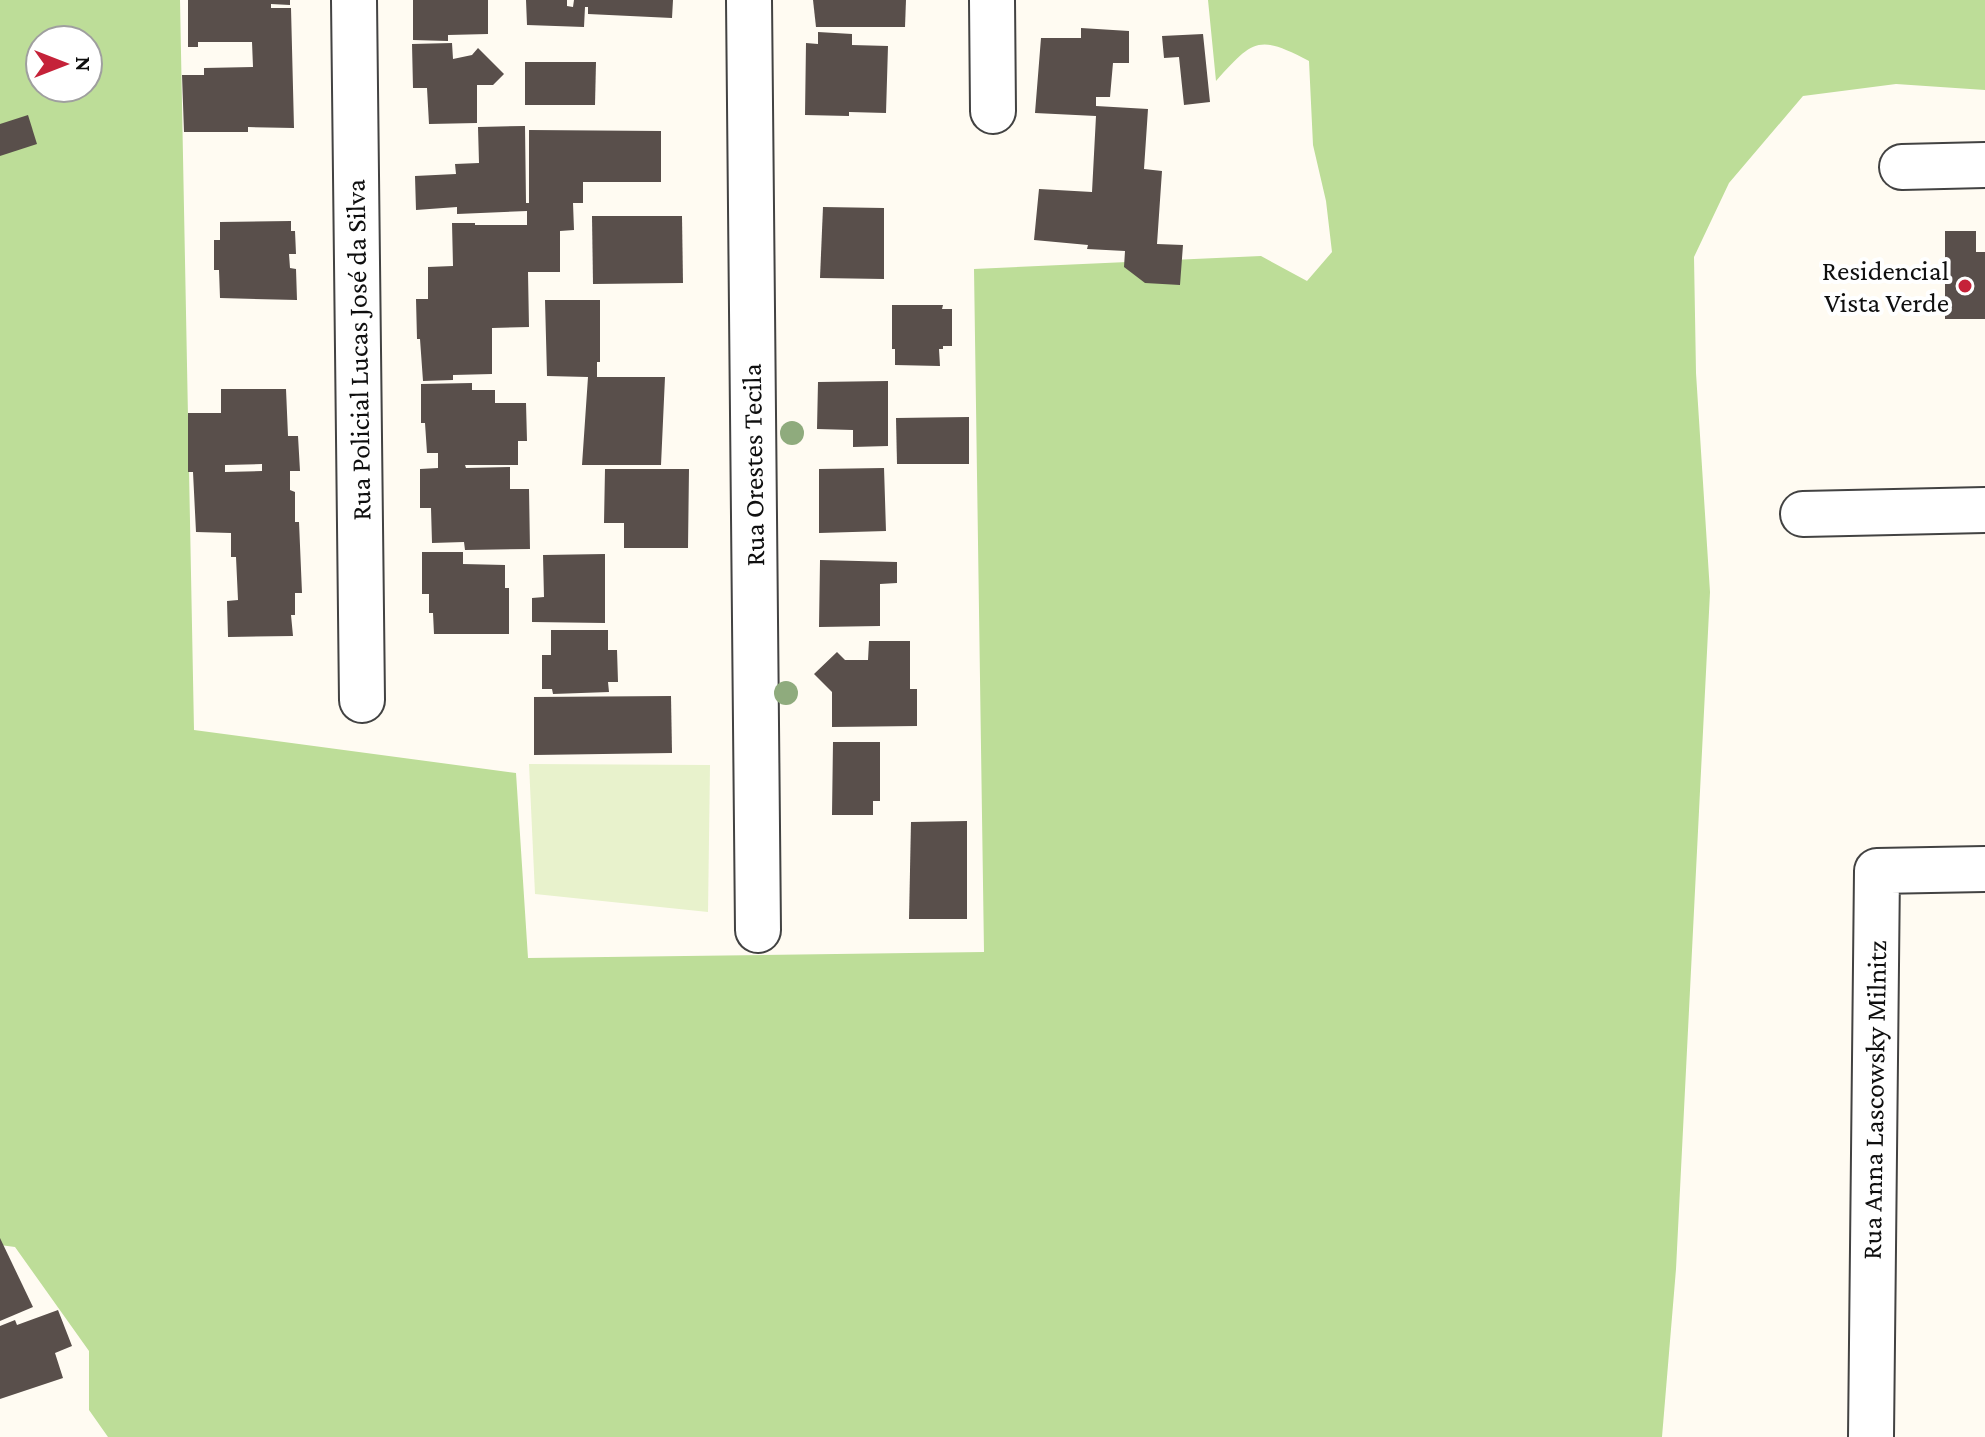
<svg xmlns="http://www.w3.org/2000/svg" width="1985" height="1437" viewBox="0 0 1985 1437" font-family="'Crimson Pro',serif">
<rect width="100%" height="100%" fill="#fffbf2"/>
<path fill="#bddd98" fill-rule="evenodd" d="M0,0H180L194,730L516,773L528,958L984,952L974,269L1261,256L1307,281L1332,252L1326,201L1313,145L1309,61C1258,34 1253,40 1216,81L1208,0H1985V90L1896,84L1803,96L1729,183L1694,257L1696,373L1710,592L1676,1269L1662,1437H108L89,1410V1351L15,1247L0,1245ZM40,40H88V88H40Z"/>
<path fill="#e8f2cc" d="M529,764L710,765L708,912L535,894Z"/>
<g fill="#594f4b" fill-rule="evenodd">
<path d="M188,0H290V5L271,4V8H291L294,128L248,127V132H184L182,75H204V68L253,67L252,42H198V47H188Z"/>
<path d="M413,0H488V34L448,35V41L413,40Z"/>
<path d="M526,0H567V6L573,7L574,0H673L672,18L588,14V7H585L584,27L527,25Z"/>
<path d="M813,0H906L905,27H816Z"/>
<path d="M1081,28L1129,31V63H1113L1110,97H1096V106L1148,109L1144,169L1162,171L1157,244L1183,245L1180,285L1145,283L1124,267L1125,251L1087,249L1088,245L1034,240L1039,189L1092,192L1096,116L1035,113L1041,38H1081Z"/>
<path d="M818,32L852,34V45L888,46L886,113L849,112V116L805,115L806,43L818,44Z"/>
<path d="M1203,34L1210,102L1184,105L1179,57L1164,58L1162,36Z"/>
<path d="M452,43L453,59L472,55L478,48L504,74L493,85H477V123L429,124L427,88H413L412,44Z"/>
<path d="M525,62H596L595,105H525Z"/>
<path d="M28,115L37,144L0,156V124Z"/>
<path d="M525,126L526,203H529V130L661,131V182H583V203H573L574,230L560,231V272H528L529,327L492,328V374L453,375V380L423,381L420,339H417L416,299H428V267L453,266L452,223H475V225H527V211L457,214V207L416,210L415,176L456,174L455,164L479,163L478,127Z"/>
<path d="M823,207L884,208V279L820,278Z"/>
<path d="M592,216H682L683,283L593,284Z"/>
<path d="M291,221V231H295L296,254H289L290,268L296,269L297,300L220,298L219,270H214V240H220V222Z"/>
<path d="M1945,231H1976V252H1985V319H1945Z"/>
<path d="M545,300H600V362H597V377H665L661,465H582L588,377L547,376Z"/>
<path d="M892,305H943L942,309H952V346H943V349H939L940,366L895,365V349H892Z"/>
<path d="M888,381V446L853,447V430L817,429L818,382Z"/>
<path d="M472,383V390H495V403H526L527,441H518V465H465L466,468L510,467V489H529L530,549L465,550L464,542L432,543L431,508H420V469L438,468V453H427L425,423H421V384Z"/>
<path d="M221,389H286L288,436H298L300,471H290V490L295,492V522H299L302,593H295V615H291L293,636L228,637L227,601L238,600L236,557H231V533L196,532L193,472H188V413H221ZM262,464V471L225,472V465Z"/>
<path d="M969,417V464H897L896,418Z"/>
<path d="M884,468L886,531L819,533V469Z"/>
<path d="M605,469H689L688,548H624V523H604Z"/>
<path d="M422,552H463V564L505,565V588H509V634H434L433,613H429V594H422Z"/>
<path d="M605,554V623L532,622V598L544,597L543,555Z"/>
<path d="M820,560L897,562V583L880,584V626L819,627Z"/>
<path d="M551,630H608V650H617L618,682H608L609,692L553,694L552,689H542V655H551Z"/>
<path d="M869,641H910V689H917V726L832,727V692L814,674L837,652L845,660H868Z"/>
<path d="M671,696L672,753L534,755V697Z"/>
<path d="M833,742H880V801H873V815H832Z"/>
<path d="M967,821V919H909L911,822Z"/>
<path d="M0,1238L33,1307L0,1321Z"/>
<path d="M58,1310L72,1346L55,1353L63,1378L0,1399V1326L15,1320L17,1325Z"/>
</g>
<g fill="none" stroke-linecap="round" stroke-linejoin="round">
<g stroke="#424242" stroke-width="48">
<g id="minor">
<path d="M354,0L362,700"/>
<path d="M749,0L758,930"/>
<path d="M992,0L993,111"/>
<path d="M1902,167L1985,165"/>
<path d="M1803,514L1985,510"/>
<path d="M1871,1437L1877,871L1985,869"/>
</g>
</g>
<use href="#minor" stroke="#fff" stroke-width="44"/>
</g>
<g fill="#8fab7d">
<circle cx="792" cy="433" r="12"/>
<circle cx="786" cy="693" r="12"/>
</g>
<circle fill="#c52239" stroke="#fff" stroke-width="3" cx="1965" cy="286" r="8"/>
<g text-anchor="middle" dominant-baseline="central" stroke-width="8" stroke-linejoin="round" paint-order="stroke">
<g font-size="28" fill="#0f0f0f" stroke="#fff" text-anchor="end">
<text x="1949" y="270">Residencial<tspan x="1949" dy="32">Vista Verde</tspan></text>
</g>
<g font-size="28" fill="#0f0f0f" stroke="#fff">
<text transform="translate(358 350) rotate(-91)">Rua Policial Lucas José da Silva</text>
<text transform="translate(753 465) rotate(-91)">Rua Orestes Tecila</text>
<text transform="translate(1874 1100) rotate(-89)">Rua Anna Lascowsky Milnitz</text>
</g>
</g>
<g transform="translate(64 64) rotate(90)"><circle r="38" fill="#ffffff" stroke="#9f9f9f" stroke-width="2"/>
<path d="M0-6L14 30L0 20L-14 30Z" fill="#c52239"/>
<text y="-12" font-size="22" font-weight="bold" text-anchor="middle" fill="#0f0f0f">N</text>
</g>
</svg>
